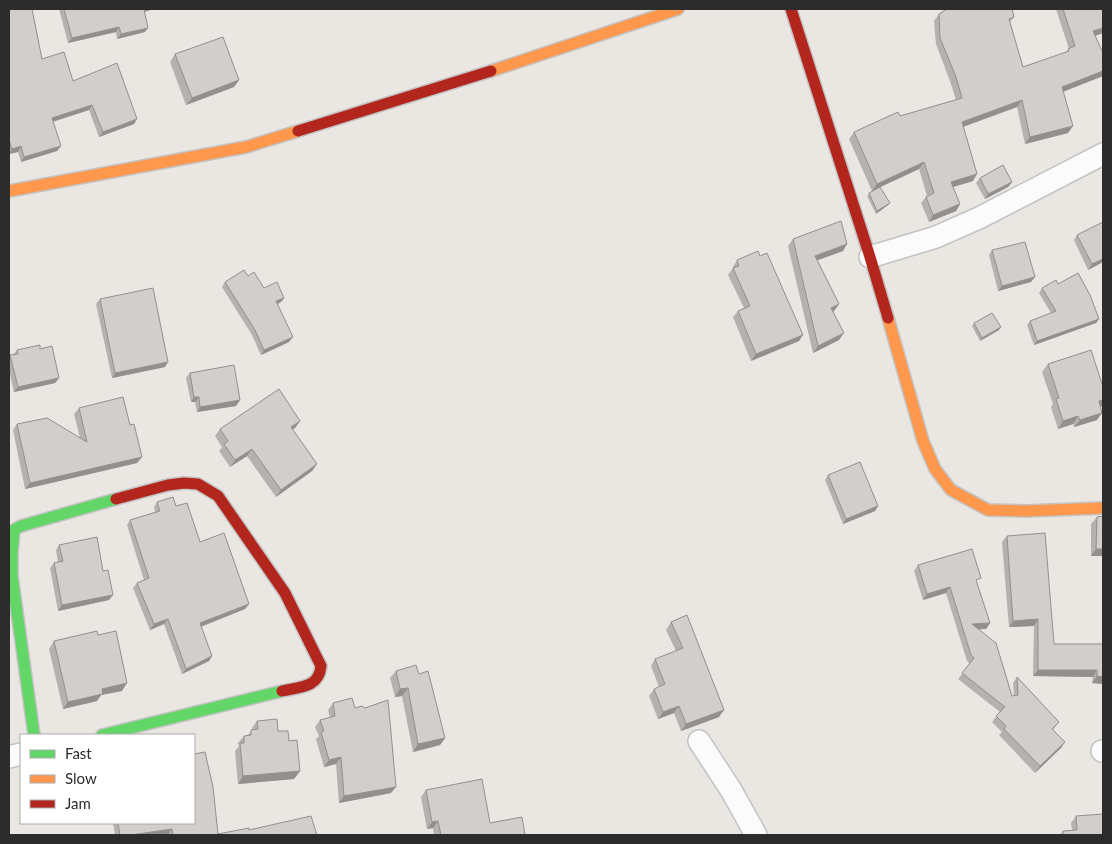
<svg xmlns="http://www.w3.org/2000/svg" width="1112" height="844" viewBox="0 0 1112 844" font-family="Lato,sans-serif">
<rect width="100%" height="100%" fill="#eae6e2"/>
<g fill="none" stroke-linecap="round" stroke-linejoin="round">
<g stroke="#c3c3c3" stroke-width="24">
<g id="street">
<path d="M870,257L936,237L979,218L1103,154"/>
<path d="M699,741L731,790L756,835"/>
<path d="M1102,751H1103"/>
<path d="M9,757L21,754"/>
</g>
</g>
<g stroke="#c3c3c3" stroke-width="14">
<g id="fast">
<path d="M34,735L12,576V553L14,530L21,526L116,499"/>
<path d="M102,735L282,691"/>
</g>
</g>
<g stroke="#c3c3c3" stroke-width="14">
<g id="slow">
<path d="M491,71L678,9"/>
<path d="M9,191L246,147L298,131"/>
<path d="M888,318L923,441L935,469L951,490L988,510L1026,511L1103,508"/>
</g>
</g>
<g stroke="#c3c3c3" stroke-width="14">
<g id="jam">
<path d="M791,9L870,257L888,318"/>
<path d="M298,131L491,71"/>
<path d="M116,499L168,485L184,483L198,484L218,496L285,593L321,666C319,688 300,687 282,691"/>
</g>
</g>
<use href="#street" stroke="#fcfbfb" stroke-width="21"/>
<use href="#fast" stroke="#63d668" stroke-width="11"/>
<use href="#slow" stroke="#ff974d" stroke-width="11"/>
<use href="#jam" stroke="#b3261e" stroke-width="11"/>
</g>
<g fill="#b4b1af">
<path d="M9,9L42,59L134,124L99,137L89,110L53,122L61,146L57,151L21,162L18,152L9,154Z"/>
<path d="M59,9H154L145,11V32L117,39L116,32L68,43Z"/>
<path d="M946,9H1012L1014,17L1010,22L1023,67L1065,53L1069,49L1056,9H1103V33L1095,36L1103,53V76L1063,92L1068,133L1025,144L1017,107L963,127L973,181L953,187L960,204L956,211L929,222L921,203L926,197L927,196L919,169L880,187L888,205L876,214L867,196L872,191L849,139L854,132L900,116L956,100L951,84L936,44L934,21L939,14Z"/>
<path d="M175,54L239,80L234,87L186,105L170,62Z"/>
<path d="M980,178L1012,182L1008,187L985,199L976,183Z"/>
<path d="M1103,222V262L1088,270L1074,240L1077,235Z"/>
<path d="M793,239L847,244L843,251L817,260L839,304L833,312L839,340L813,353L788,246Z"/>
<path d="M992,250L1031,282L998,291L989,255Z"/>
<path d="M737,260L799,341L751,361L733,317L738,311L744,308L728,275L733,268V267Z"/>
<path d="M248,276L264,288L284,298L281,302L278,304L289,342L261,355L252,335L222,287L225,282Z"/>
<path d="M1058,284L1099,319L1096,323L1034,345L1027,325L1030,321L1051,313L1039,293L1042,288Z"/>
<path d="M100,299L165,367L112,378L96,304Z"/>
<path d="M974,323L999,330L980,341L972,326Z"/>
<path d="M40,349L59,378L55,383L14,392L9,370V357L10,355H13L17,350Z"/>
<path d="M1048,364L1100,407L1097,420L1074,427L1073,424L1058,429L1051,407L1053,404L1042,372Z"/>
<path d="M190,373L240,400L236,406L197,412L195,402H191L186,378Z"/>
<path d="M79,408L130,425L142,457L137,463L25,489L13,430L17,424L80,438L74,414Z"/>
<path d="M300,421L295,428L292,430L317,464L312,471L276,497L247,456L230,467L219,451L222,447L215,436L220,429Z"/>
<path d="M828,475L878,506L875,511L843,524L825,480Z"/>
<path d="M157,502L176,506L200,542L249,604L245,609L201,627L212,656L209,661L182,674L164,624L150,630L133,588L137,583L144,580L127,525L130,520L155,512L154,507Z"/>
<path d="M1103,516V612H1102L1103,556H1091V524L1097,517Z"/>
<path d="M1007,536L1054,644H1103V684L1092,683L1093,677L1033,676L1034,626L1009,627L1002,542Z"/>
<path d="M59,545L109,600L58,611L50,568L54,563L58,562L56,550Z"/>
<path d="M918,565L977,583L990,623L986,629H979L1012,696H1014L1013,683L1017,677L1059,722L1053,730L1065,742L1061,748L1035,773L999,735L1002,732L992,722L1000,712L958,679L970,664L967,661L946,593L923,600L914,571Z"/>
<path d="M671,622L719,717L681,731L674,713L658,719L649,696L654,689L659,687L651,666L655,659L676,651L666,630Z"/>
<path d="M98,635L122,691L101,695L97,701L63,709L49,649L54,641Z"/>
<path d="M396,671L419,674L445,738L440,745L413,752L402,696L395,697L390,678Z"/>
<path d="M333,703L355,708L391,793L339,803L336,764L324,767L316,739L319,736L315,727L320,720L330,718L328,710Z"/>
<path d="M257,721L278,731L289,741L300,771L294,779L238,784L235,751L239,746L238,743L244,736H247L252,730V728Z"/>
<path d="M426,790L490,823L525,835H434L433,828L427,829L421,797Z"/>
<path d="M1076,816L1103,835H1060L1063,831L1072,830L1071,823Z"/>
<path d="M113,823H194L218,834L249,830L317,835H115Z"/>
</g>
<g fill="#92908e">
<path d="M143,9H154L141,13Z"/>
<path d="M119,27L116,32L68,43L72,38Z"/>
<path d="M148,28L145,32L117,39L121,34Z"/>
<path d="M1103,28V33L1089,38L1093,31Z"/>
<path d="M1103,71V76L1057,94L1062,87Z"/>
<path d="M239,80L234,87L186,105L192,98Z"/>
<path d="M1022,100L1017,107L957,129L962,122Z"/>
<path d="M92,105L89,110L48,123L52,118Z"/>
<path d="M137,119L134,124L99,137L103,132Z"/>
<path d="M1073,126L1068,133L1025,144L1030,137Z"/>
<path d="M21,146L18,152L9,154L12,149Z"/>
<path d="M61,146L57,151L21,162L24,157Z"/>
<path d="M924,162L919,169L872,191L877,184Z"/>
<path d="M977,174L973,181L946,189L951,182Z"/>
<path d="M1012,182L1008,187L985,199L988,194Z"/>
<path d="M890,203L888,205L876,214L877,211Z"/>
<path d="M960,204L956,211L929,222L933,215Z"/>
<path d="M847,244L843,251L810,263L815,256Z"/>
<path d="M1103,259V262L1088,270L1092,264Z"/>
<path d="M1035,277L1031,282L998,291L1002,286Z"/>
<path d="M284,298L281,302L273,306L276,301Z"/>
<path d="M839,304L834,311L826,315L831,308Z"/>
<path d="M1099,319L1096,323L1034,345L1037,341Z"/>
<path d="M1001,327L999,330L980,341L982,338Z"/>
<path d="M844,333L839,340L813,353L818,346Z"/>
<path d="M803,335L799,341L751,361L756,354Z"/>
<path d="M293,337L289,342L261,355L264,350Z"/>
<path d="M168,362L165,367L112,378L115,373Z"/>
<path d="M59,378L55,383L14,392L18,387Z"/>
<path d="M194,397H199L195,402H191Z"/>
<path d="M240,400L236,406L197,412L200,407Z"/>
<path d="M1103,400V406L1093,409L1099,401Z"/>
<path d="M1102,413L1097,420L1074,427L1080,420Z"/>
<path d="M1078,416L1073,424L1058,429L1063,421Z"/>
<path d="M300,421L295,428L286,434L291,427Z"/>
<path d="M252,449L247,456L230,467L235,460Z"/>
<path d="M142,457L137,463L25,489L30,483Z"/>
<path d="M317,464L312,471L276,497L281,490Z"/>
<path d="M878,506L875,511L843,524L846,519Z"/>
<path d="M1096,549H1103V556H1091Z"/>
<path d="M950,587L946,593L923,600L927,594Z"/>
<path d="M113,595L109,600L58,611L62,605Z"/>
<path d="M249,604L245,609L197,628L200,623Z"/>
<path d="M168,619L164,624L150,630L154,624Z"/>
<path d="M1038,619L1034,626L1009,627L1013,621Z"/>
<path d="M990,623L986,629L968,630L972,624Z"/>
<path d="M212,656L209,661L182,674L186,669Z"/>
<path d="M1038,670H1097L1093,677L1033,676Z"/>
<path d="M1097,676L1103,677V684L1092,683Z"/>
<path d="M127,683L122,691L101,695L97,701L63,709L68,702L102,689Z"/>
<path d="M408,688L402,696L395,697L400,689Z"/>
<path d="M679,706L674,713L658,719L663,712Z"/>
<path d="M724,710L719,717L681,731L686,724Z"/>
<path d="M445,738L440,745L413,752L418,744Z"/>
<path d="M1065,742L1061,748L1035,773L1040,766Z"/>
<path d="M341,757L336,764L324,767L329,760Z"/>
<path d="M300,771L294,779L238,784L243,776Z"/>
<path d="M396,787L391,793L339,803L344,796Z"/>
<path d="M438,821L433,828L427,829L432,822Z"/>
<path d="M172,829L168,835H131Z"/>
</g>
<g fill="#d1cecb" stroke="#92908e">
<path d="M9,9H32L42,59L64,52L73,81L117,63L137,119L103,132L92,105L52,118L61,146L24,157L21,146L12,149L9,140Z"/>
<path d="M64,9H144L148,28L121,34L119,27L72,38Z"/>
<path d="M947,9H1012L1014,17L1009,19L1023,67L1069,51L1068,49L1075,46L1063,9H1103V28L1093,31L1103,53V71L1062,87L1073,126L1030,137L1022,100L962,122L977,174L951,182L960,204L933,215L926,197L934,193L924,162L877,184L854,132L898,112L900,116L962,98L956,77L940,38L939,14Z"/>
<path d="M223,37L239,80L192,98L175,54Z"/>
<path d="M1003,165L1012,182L988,194L980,178Z"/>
<path d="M880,187L890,203L877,211L869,193Z"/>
<path d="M841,221L847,244L815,256L839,304L831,308L844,333L818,346L793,239Z"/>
<path d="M1103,222V259L1092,264L1077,235Z"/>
<path d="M1025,242L1035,277L1002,286L992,250Z"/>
<path d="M758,251L760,256L767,253L803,335L756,354L738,311L750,306L733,268L739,266L737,260Z"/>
<path d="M244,270L248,276L254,272L264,288L277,282L284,298L276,301L293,337L264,350L255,330L225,282Z"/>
<path d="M1078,273L1090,295L1099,319L1037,341L1030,321L1056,311L1042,288L1056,280L1058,284Z"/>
<path d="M153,288L168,362L115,373L100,299Z"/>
<path d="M992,313L1001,327L982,338L974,323Z"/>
<path d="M40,345V349L52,346L59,378L18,387L10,355L18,354L17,350Z"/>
<path d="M1091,350L1102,384H1103V400L1099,401L1102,413L1080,420L1078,416L1063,421L1056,399L1059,398L1048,364Z"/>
<path d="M234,365L240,400L200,407L199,397H194L190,373Z"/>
<path d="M279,389L300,421L291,427L317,464L281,490L252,449L235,460L224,444L228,441L220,429Z"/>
<path d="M123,397L130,425L134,424L142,457L30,483L17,424L47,418L87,442L79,408Z"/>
<path d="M860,462L878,506L846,519L828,475Z"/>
<path d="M173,497L176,506L187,503L200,542L224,533L249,604L200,623L212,656L186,669L168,619L154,624L137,583L149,578L130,520L160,511L157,502Z"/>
<path d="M1103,516V549H1096L1097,517Z"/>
<path d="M1045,533L1054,644H1103V677L1097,676V670H1038V619L1013,621L1007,536Z"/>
<path d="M97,537L103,571L108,570L113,595L62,605L54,563L63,561L59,545Z"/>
<path d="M972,549L981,578L976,580L990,623L972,624L996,643L1012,696L1018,695L1017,677L1059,722L1052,729L1065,742L1040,766L1004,729L1006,726L996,716L1005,707L962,673L974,658L971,655L950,587L927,594L918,565Z"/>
<path d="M687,615L724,710L686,724L679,706L663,712L654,689L665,684L655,659L683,648L671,622Z"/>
<path d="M97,631L98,635L116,631L127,683L102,689L103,694L68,702L54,641Z"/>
<path d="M416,665L419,674L428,671L445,738L418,744L408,688L400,689L396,671Z"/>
<path d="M352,698L355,708L362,706L365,708L388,700L396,787L344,796L341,757L329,760L321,732L324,731L320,720L335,716L333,703Z"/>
<path d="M277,719L278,731H288L289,741L297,740L300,771L243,776L240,743H244V736L251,735V730L258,729L257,721Z"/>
<path d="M205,752L213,787L218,834L249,828V830L311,816L317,835H173L172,829L131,835H120L118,823H194V754Z"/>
<path d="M482,779L490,823L522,817L525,835H441L438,821L432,822L426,790Z"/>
<path d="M1103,814V835H1063V831L1077,830L1076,816Z"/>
</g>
<rect width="1112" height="844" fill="none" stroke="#2c2c2c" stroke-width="20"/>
<rect x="20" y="734" width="175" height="90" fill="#ffffff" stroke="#ababab"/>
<rect x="30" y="750" width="25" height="8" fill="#63d668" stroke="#ababab"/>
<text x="65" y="759" font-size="15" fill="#2c2c2c">Fast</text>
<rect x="30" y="775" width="25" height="8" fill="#ff974d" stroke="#ababab"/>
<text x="65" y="784" font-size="15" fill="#2c2c2c">Slow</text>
<rect x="30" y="800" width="25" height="8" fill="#b3261e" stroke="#ababab"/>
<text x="65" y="809" font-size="15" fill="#2c2c2c">Jam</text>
</svg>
